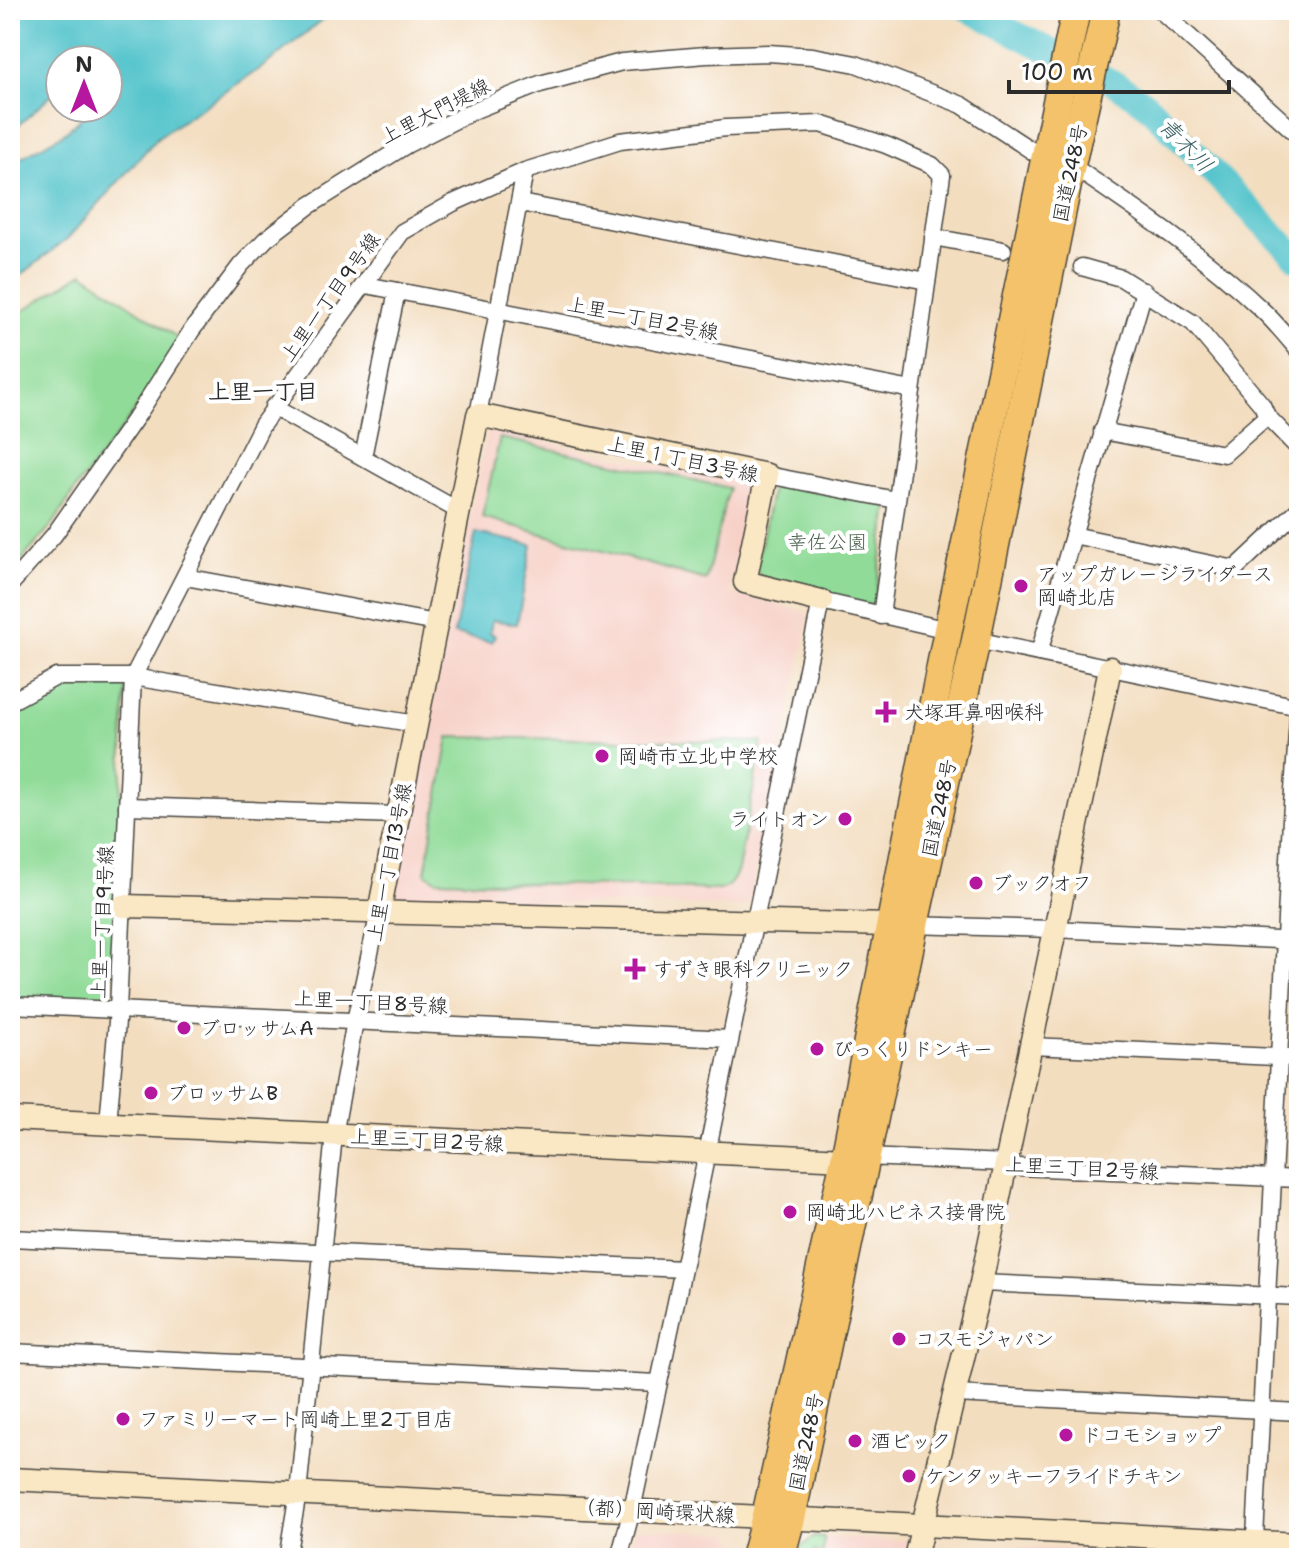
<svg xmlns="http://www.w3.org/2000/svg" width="1309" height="1568" viewBox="0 0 1309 1568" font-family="'Shantell Sans','Klee One',sans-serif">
<rect width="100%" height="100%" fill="#fff"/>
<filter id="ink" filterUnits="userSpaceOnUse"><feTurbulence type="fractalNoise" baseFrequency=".0125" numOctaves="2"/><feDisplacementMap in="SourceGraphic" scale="16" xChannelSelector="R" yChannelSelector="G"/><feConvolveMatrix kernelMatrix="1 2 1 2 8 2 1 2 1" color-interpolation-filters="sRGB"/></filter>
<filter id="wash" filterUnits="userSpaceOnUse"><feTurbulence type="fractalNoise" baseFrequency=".006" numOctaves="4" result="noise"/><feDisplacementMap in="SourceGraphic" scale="32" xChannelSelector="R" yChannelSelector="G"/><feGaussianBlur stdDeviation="1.8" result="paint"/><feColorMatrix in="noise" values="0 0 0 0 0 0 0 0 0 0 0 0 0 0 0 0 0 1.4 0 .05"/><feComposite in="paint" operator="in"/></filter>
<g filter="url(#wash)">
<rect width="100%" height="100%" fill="#f3ddbf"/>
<g fill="#f7d1c7">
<path d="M493,431L746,484L750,491L729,593L805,612L809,618L749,903L744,907L400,899L396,894L487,434Z"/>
<path d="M639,1528L729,1533L740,1547L737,1558H627L634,1532Z"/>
<path d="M814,1537L911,1541L907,1558H793L795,1550Z"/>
<path d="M977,1545L1059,1549L1237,1558H977Z"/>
</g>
<g fill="#90db98" stroke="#5e8362" stroke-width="2">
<path d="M83,273L181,340L130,418L75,490L53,524L10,573V319Z"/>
<path d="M500,438L729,488L706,580L482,517Z"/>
<path d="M773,483L888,506L875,603L871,606L762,578L756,569Z"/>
<path d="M121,682L126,686L111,1000L106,1004L10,1000V710L58,683Z"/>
<path d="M449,737L762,742L738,870C734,879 730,887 720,890L437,880L425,873Z"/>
<path d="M1296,946H1299V1051H1292Z"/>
<path d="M814,1537L824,1538L823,1553L815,1551L813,1557L795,1552Z"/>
</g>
<g fill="#57c5cc" stroke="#41787c" stroke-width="2">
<path d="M10,10H335L264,66L158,137L68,238L10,284V164L63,134L93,108H108V60H60V91H56L10,133Z"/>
<path d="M476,533L532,545L517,624L492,620L490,633L495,635L492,642L454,634Z"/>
</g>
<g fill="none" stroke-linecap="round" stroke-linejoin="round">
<path stroke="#57c5cc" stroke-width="26" d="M969,10L1112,82L1144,102L1299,260"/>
</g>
</g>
<g filter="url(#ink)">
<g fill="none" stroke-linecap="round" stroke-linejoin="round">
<path stroke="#cbb9a1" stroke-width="16" stroke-dasharray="16 8" stroke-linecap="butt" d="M1003,250L1082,267"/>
<g stroke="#494641" stroke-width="19">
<g id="street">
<path d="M1160,10L1299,136"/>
<path d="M1291,10L1299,17"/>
<path d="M1071,165C1137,210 1203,254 1262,310C1275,322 1287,337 1299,351"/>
<path d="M520,203L927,281"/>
<path d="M933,237L1003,250"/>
<path d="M1082,267L1121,278L1193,323L1262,405L1267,416L1299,449"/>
<path d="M366,285L912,390"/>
<path d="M273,407L459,511"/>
<path d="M478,415L525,171"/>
<path d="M1102,431L1224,454L1267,416"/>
<path d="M363,457L397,291"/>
<path d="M767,475L896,500"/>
<path d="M1073,535L1235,569L1299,509"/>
<path d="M185,577L436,623"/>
<path d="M10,585L54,535L139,413L192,330L241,265L266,239L309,206L408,144L475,110L540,84L622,62L706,55L768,53L813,56L856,64L962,105L1046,160"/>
<path d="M976,640L1299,707"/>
<path d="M1039,653L1144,291"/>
<path d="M10,702L56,677H133L416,724"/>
<path d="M127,806L398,815"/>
<path d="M909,925L1054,929L1299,941"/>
<path d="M10,1005L730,1039"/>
<path d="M1031,1046L1299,1058"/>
<path d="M108,1123L118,1010L133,677L262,425L402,232L453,203L525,171L620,141L726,128L821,124L886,145L932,165L942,175L881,616"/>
<path d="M865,1157L1007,1163L1019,1167L1299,1179"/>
<path d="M10,1238L683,1269"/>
<path d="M981,1283L1299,1297"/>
<path d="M10,1352L658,1383"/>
<path d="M956,1394L1299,1412"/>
<path d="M287,1558L298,1493L334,1135L355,1021L379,912"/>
<path d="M619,1558L632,1510L683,1269L821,601L948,630"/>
<path d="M1254,1558L1291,819L1299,705"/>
</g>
</g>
<g stroke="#494641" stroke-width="25">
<g id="secondary">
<path d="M123,906L889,925"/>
<path d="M379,912L478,415L767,475L745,582L821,601"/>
<path d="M10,1119L845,1159"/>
<path d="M10,1479L1299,1544"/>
<path d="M915,1558L981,1283L1110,668"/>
</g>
</g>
<g stroke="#494641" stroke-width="31">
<g id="highway">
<path d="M755,1558L766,1516L845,1159L948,630L1076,10"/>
<path d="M780,1558L791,1518L914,925L976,640L1071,165L1106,10"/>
</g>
</g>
<use href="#street" stroke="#fff" stroke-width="16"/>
<use href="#secondary" stroke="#fae7c3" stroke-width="22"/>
<use href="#highway" stroke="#f3c26a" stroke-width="28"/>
</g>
</g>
<g fill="#b5179e" stroke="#fff" stroke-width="3">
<circle cx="1021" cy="586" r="8"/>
<path d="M882 700h8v8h8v8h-8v8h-8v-8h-8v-8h8z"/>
<circle cx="602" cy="756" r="8"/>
<circle cx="845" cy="819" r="8"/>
<circle cx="976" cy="883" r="8"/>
<path d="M631 957h8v8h8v8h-8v8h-8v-8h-8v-8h8z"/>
<circle cx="184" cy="1028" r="8"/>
<circle cx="817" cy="1049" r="8"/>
<circle cx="151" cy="1093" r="8"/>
<circle cx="790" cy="1212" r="8"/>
<circle cx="899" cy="1339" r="8"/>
<circle cx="123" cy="1419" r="8"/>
<circle cx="1066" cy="1435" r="8"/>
<circle cx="855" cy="1441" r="8"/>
<circle cx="909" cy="1476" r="8"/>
</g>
<g text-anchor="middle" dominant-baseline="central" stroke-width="8" stroke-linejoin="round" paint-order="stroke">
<g font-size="20" fill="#2b2b2b" stroke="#fff">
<text transform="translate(435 111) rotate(-27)">上里大門堤線</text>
<text transform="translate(1070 173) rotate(-78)">国道248号</text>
<text transform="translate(330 297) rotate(-54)">上里一丁目9号線</text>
<text transform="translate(643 318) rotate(11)">上里一丁目2号線</text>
<text transform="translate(683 459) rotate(12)">上里１丁目3号線</text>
<text transform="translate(939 808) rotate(-78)">国道248号</text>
<text transform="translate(389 862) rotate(-79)">上里一丁目13号線</text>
<text transform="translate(102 922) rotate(-87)">上里一丁目9号線</text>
<text transform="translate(371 1002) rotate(3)">上里一丁目8号線</text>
<text transform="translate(427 1140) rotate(3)">上里三丁目2号線</text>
<text transform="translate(1082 1168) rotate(3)">上里三丁目2号線</text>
<text transform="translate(806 1442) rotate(-78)">国道248号</text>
<text transform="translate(655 1511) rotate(3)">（都）岡崎環状線</text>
</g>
<g font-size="20" fill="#49604c" stroke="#fff">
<text x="827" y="542">幸佐公園</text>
</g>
<g font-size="20" fill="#2b2b2b" stroke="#fff" text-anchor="start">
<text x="1037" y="574">アップガレージライダース<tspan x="1037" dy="23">岡崎北店</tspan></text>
<text x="904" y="712">犬塚耳鼻咽喉科</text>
<text x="618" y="756">岡崎市立北中学校</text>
<text x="829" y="819" text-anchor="end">ライトオン</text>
<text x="992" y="883">ブックオフ</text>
<text x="653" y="969">すずき眼科クリニック</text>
<text x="200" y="1028">ブロッサムA</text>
<text x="833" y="1049">びっくりドンキー</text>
<text x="167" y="1093">ブロッサムB</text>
<text x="806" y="1212">岡崎北ハピネス接骨院</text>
<text x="915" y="1339">コスモジャパン</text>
<text x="139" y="1419">ファミリーマート岡崎上里2丁目店</text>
<text x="1082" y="1435">ドコモショップ</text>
<text x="871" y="1441">酒ビック</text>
<text x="925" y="1476">ケンタッキーフライドチキン</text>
</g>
<g font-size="22" font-style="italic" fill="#3a6163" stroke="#fff">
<text transform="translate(1186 145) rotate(46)">青木川</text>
</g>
<g font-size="22" font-weight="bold" fill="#2b2b2b" stroke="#fff">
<text x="263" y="391">上里一丁目</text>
</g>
</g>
<rect width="1309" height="1568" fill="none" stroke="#fff" stroke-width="40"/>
<g transform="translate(84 84)"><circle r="38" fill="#ffffff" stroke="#aaaaaa" stroke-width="2"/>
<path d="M0-6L14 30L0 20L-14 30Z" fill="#b5179e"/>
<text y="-12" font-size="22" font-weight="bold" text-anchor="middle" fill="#2b2b2b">N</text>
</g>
<path d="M1009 80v12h220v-12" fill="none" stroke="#2b2b2b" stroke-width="4"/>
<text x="1021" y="80" font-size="24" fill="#2b2b2b" stroke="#ffffff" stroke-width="6" paint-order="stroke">100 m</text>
</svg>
